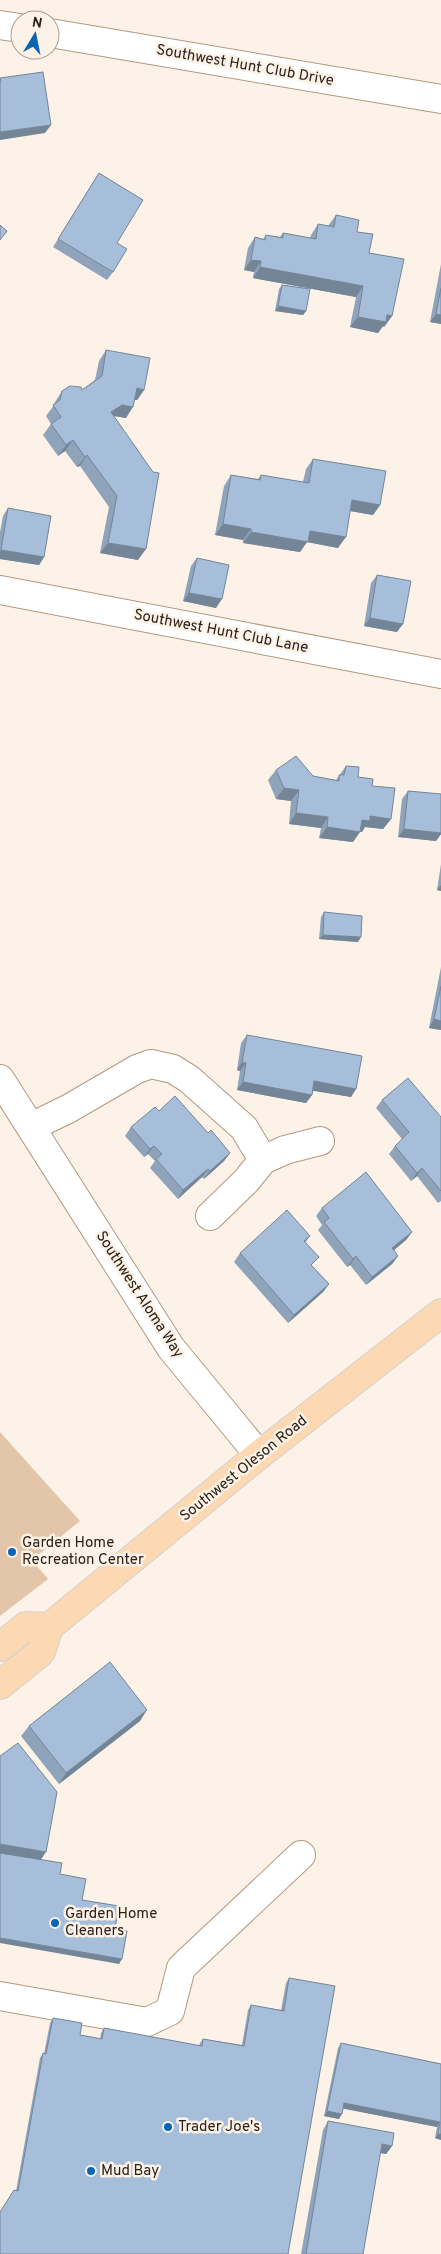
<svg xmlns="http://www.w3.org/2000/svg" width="441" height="2254" viewBox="0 0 441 2254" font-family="Overpass,sans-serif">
<rect width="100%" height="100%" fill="#fdf2e7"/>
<path fill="#e3c6a9" d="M0,1432L80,1521L32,1560L48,1579L0,1616Z"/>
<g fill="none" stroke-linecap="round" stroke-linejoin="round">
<g stroke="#b29980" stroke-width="30">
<g id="minor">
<path d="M0,25L20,28"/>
<path d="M50,33L441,99"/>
<path d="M0,590L441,674"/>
<path d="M0,1079L171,1348L259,1455"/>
<path d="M31,1127L68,1109L137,1069L151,1064L173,1069L189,1079L244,1128L263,1160"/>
<path d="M210,1216L246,1181L263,1160L285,1150L320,1141"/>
<path d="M0,1996L147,2022L170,2011L181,1968L301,1855"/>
</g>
</g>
<g stroke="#d4d2d0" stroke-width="30">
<g id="major">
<path d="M0,1647L26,1626L49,1627"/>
<path d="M0,1685L41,1652L49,1627L259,1455L441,1313"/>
</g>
</g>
<use href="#minor" stroke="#fff" stroke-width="28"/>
<use href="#major" stroke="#fcd8b3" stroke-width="28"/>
</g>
<g fill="#8fa3bb">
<path d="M99,173L117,243L113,272L107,280L53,247Z"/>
<path d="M336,215L357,232L369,253L392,316L384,327L383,326L378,333L350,327L356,297L253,278L254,272L244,270L248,248L255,237L263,239L266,235L280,237L283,233L310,238L311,235L318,224L328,226Z"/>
<path d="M441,264V324L430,322Z"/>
<path d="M282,285L306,311L303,315L275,311L279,289Z"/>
<path d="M106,350L144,390L137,400H135L126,418L114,416L138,560L100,553L109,507L80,466L77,467L65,451L58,456L43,435L51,424L46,416L54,405L55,402L62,391L82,390L95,380L99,361Z"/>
<path d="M313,459L380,505L373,515L350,511L338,548L307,542L300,552L243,543V540L215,535L224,486L231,475L258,479L261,475L303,482L306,469Z"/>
<path d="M8,508L44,557L39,565L0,559V532L3,516Z"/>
<path d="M197,558L216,608L183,601L191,566Z"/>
<path d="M377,575L397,632L364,626L371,583Z"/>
<path d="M346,766L358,777L372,786L391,819L383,829L365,827L362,832L360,831L353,842L319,838L321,828L289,824L291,801L276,799L268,780L276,770L336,780Z"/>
<path d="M408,791L441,794V834L436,841L398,837L402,799Z"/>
<path d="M441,864V891L437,890Z"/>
<path d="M324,912L358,942L319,939L321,917Z"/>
<path d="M441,967V1030L429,1028Z"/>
<path d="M247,1035L356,1089L351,1097L312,1090V1095L306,1103L237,1090L240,1071L237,1070L241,1043Z"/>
<path d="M382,1100L441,1117V1201L438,1203L417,1176L411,1181L389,1154L395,1146L402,1139L376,1108Z"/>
<path d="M159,1111L208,1133L230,1153L224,1161L204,1179L202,1177L178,1199L150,1168L155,1161L148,1154L144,1157L125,1136L131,1127Z"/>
<path d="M322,1208L412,1232L406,1240L394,1250L398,1256L392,1264L366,1285L350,1265L347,1267L318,1230L322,1225L316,1216Z"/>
<path d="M310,1236L305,1243L312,1266L329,1284L323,1292L288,1323L234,1262L240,1253Z"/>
<path d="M140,1721L59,1784L21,1736L29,1726Z"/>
<path d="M289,1978L288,2254L16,2191L40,2058L43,2053L44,2054L50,2023L53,2018L80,2035L100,2039L101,2033L104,2028L199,2046L200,2043L203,2039L242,2045L248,2010L251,2005L281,2010L286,1983Z"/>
<path d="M341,2043L441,2064V2140L435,2138L437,2127L343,2108L339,2119L324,2116L338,2048Z"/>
<path d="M328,2121L392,2146L386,2154L380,2153L363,2254H301L323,2130Z"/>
</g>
<g fill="#748598">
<path d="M51,125L45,133L0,140V132Z"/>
<path d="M251,260L261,261L254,272L244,270Z"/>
<path d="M260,267L363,286L356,297L253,278Z"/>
<path d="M278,306L306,311L303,315L275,311Z"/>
<path d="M436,314L441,315V324L430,322Z"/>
<path d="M387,315L392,316L384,327L383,326L378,333L350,327L358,317Z"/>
<path d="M137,388L144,390L137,400L129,399Z"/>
<path d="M122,405L133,407L126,418L114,416L104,423L111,412Z"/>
<path d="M73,440L65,451L58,456L66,445Z"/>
<path d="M87,455L80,466L77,467L85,457Z"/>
<path d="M352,500L380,505L373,515L344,510Z"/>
<path d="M223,524L251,529L243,540L215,535Z"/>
<path d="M310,531L346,537L338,548L307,542L300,552L243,543L251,532Z"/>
<path d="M108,543L146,549L138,560L100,553Z"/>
<path d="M1,550L44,557L39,565L0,559V552Z"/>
<path d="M189,593L222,599L216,608L183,601Z"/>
<path d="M370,618L403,624L397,632L364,626Z"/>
<path d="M284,788L299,790L291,801L276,799Z"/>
<path d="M296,813L328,817L321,828L289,824Z"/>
<path d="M370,816L391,819L383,829L365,827L362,832L355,831L360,832L353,842L319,838L327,827L362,820Z"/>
<path d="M404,829L441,833V834L436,841L398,837Z"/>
<path d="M441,885V891L437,890Z"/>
<path d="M323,935L361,937L358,942L319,939Z"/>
<path d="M434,1019L441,1021V1030L429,1028Z"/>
<path d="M242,1062L246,1063L240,1071L237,1070Z"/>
<path d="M314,1081L356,1089L351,1097L308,1090Z"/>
<path d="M243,1082L312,1095L306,1103L237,1090Z"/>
<path d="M154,1146L148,1154L144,1157L150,1149Z"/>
<path d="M230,1153L224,1161L204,1179L210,1171Z"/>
<path d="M422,1168L417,1176L411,1181L417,1173Z"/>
<path d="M208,1169L202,1177L178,1199L183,1190Z"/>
<path d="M412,1232L406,1240L387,1256L392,1248Z"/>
<path d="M356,1256L350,1265L347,1267L353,1259Z"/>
<path d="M398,1256L392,1264L366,1285L372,1277Z"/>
<path d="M329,1284L323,1292L288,1323L294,1315Z"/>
<path d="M147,1710L140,1721L59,1784L66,1773Z"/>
<path d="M0,1844L46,1852L38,1864L0,1858Z"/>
<path d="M0,1938L122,1959L119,1964L0,1943Z"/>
<path d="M344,2103L440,2122L437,2127L340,2108Z"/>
<path d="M327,2111L342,2114L339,2119L324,2116Z"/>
<path d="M438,2134H441V2140L435,2138Z"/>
<path d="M382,2144L392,2146L386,2154L376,2152Z"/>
</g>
<g fill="#a6bed9" stroke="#748598">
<path d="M43,72L51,125L0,132V82H1L0,78Z"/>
<path d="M99,173L143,200L117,243L127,249L113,272L58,239Z"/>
<path d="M336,215L359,220L357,232L373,234L369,253L404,259L392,316L387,315L386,322L358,317L363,286L260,267L261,261L251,260L255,237L265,240L266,235L283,238V233L316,239L318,224L334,227Z"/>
<path d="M0,225L7,231L0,240Z"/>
<path d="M282,285L310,289L306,311L278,306Z"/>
<path d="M441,288V315L436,314Z"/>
<path d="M106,350L150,358L144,390L137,388L133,407L122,405L111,412L153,472L159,473L146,549L108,543L117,496L87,455L85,457L73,440L66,445L51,424L61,417L53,405L60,400L62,391L70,386L81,387L82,390L102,376Z"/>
<path d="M313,459L386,471L380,505L352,500L346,537L310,531L308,542L251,532V529L223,524L231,475L260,480L261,475L309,483Z"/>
<path d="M8,508L51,516L44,557L1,550Z"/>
<path d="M197,558L229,565L222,599L189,593Z"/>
<path d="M377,575L411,581L403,624L370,618Z"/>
<path d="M296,756L313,776L339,781V775H344L346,766L359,767L358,777L373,779L372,786L395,788L391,819L370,816V821L362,820L360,832L327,827L328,817L296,813L299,790L284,788L276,770Z"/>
<path d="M408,791L441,794V833L404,829Z"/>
<path d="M324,912L362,916L361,937L323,935Z"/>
<path d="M441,986V1021L434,1019Z"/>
<path d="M247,1035L362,1056L356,1089L314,1081L312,1095L243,1082L246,1063L242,1062Z"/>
<path d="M408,1078L441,1117V1191L422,1168L417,1173L395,1146L409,1132L382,1100Z"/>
<path d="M175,1096L208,1133L211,1130L230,1153L210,1171L208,1169L183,1190L156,1159L162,1154L154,1146L150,1149L131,1127L155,1107L159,1111Z"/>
<path d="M366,1172L412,1232L392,1248L398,1256L372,1277L356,1256L353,1259L324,1222L329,1218L322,1208Z"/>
<path d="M287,1210L310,1236L304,1241L319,1257L311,1265L329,1284L294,1315L240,1253Z"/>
<path d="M110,1662L147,1710L66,1773L29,1726Z"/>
<path d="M18,1743L57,1792L46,1852L0,1844V1756Z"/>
<path d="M0,1853L62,1863L60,1874L86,1879L82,1900L119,1906L115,1929L127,1931L122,1959L0,1938Z"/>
<path d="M289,1978L335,1986L288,2254H0V2212L14,2190L18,2191L43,2053L46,2054L53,2018L82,2023L80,2035L102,2039L104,2028L202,2046L203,2039L244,2046L251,2005L284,2011Z"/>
<path d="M341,2043L441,2064V2134H438L440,2122L344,2103L342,2114L327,2111Z"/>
<path d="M328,2121L394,2133L392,2146L382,2144L363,2254H306Z"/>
</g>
<g fill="#0866b3" stroke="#fdf2e7" stroke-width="2">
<circle cx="12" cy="1552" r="5"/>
<circle cx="55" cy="1923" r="5"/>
<circle cx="168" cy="2127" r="5"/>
<circle cx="91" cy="2171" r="5"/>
</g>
<g text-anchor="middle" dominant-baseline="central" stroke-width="5" stroke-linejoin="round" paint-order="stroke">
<g font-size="15" fill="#2a2016" stroke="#fdf2e7">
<text transform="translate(245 66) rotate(10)">Southwest Hunt Club Drive</text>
<text transform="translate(221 632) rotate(11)">Southwest Hunt Club Lane</text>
<text transform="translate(139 1295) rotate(57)">Southwest Aloma Way</text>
<text transform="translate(244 1469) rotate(-39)">Southwest Oleson Road</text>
</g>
<g font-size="15" fill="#2a2016" stroke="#fdf2e7" text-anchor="start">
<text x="22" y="1543">Garden Home<tspan x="22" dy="17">Recreation Center</tspan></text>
<text x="65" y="1914">Garden Home<tspan x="65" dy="17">Cleaners</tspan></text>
<text x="178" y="2127">Trader Joe's</text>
<text x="101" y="2171">Mud Bay</text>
</g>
</g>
<g transform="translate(35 35) rotate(10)"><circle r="24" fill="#fdf2e7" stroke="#a99e93"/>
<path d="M0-4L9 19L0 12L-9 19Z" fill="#0866b3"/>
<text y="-8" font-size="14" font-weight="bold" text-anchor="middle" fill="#2a2016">N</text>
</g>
</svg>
